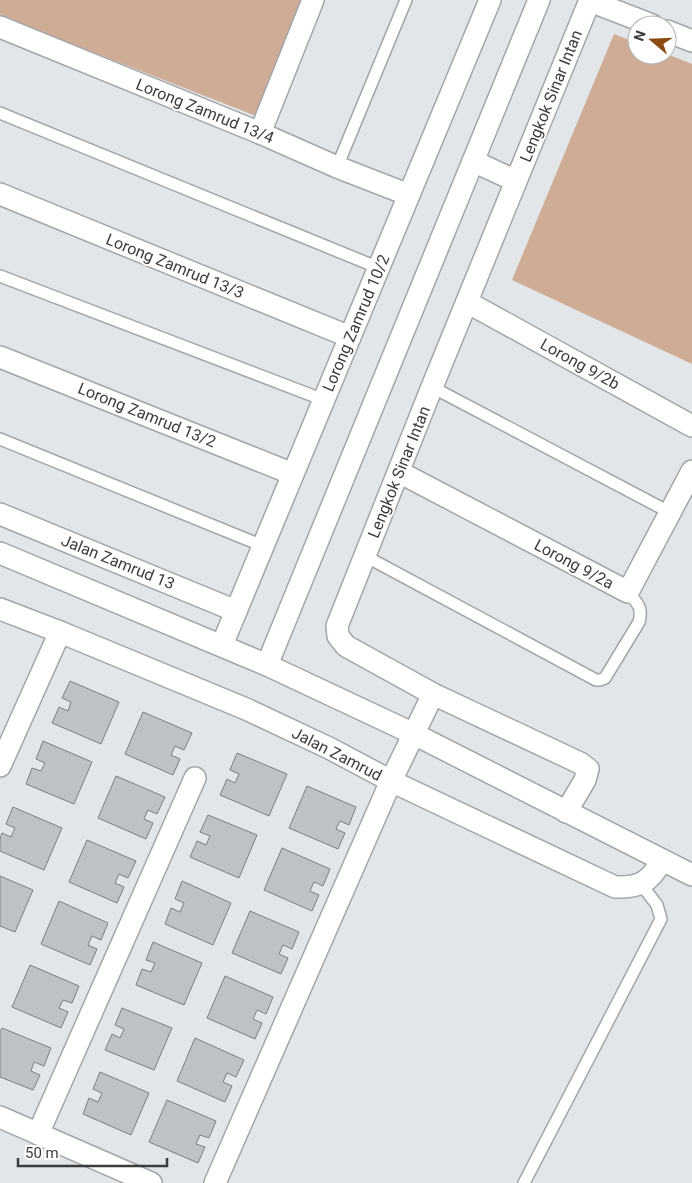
<svg xmlns="http://www.w3.org/2000/svg" width="692" height="1183" viewBox="0 0 692 1183" font-family="Roboto,sans-serif">
<rect width="100%" height="100%" fill="#e2e6e9"/>
<g fill="#ceac96">
<path d="M0,0H301L256,116L0,16Z"/>
<path d="M614,34L637,43V55L667,54L692,64V364L512,280Z"/>
</g>
<g fill="#bec2c5" stroke="#7b7f82">
<path d="M70,681L119,702L101,744L52,723L59,707L68,711L71,702L62,698Z"/>
<path d="M143,712L192,733L184,750L175,746L171,755L180,759L173,775L125,754Z"/>
<path d="M43,741L92,762L74,804L26,784L32,768L41,771L45,763L36,759Z"/>
<path d="M237,753L287,774L269,816L220,795L227,779L235,783L239,774L230,770Z"/>
<path d="M116,776L165,797L157,814L148,810L144,819L153,823L146,839L98,818Z"/>
<path d="M307,786L356,807L349,825L340,821L336,829L345,833L338,849L289,828Z"/>
<path d="M13,807L62,828L44,870L0,851V839L2,833L11,837L15,828L6,824Z"/>
<path d="M208,815L257,835L239,878L190,857L197,841L206,845L210,836L200,832Z"/>
<path d="M87,840L136,861L128,878L119,874L115,883L124,887L117,903L69,882Z"/>
<path d="M282,848L330,869L323,886L314,882L310,891L319,895L312,911L264,890Z"/>
<path d="M0,876L33,890L15,932L0,926Z"/>
<path d="M182,881L231,903L213,945L165,924L171,908L180,912L184,903L175,899Z"/>
<path d="M59,901L108,923L101,940L92,936L88,945L97,949L90,965L41,944Z"/>
<path d="M250,911L299,932L292,949L283,945L279,954L288,958L281,974L232,953Z"/>
<path d="M153,942L202,963L184,1005L136,985L142,969L151,972L155,963L146,960Z"/>
<path d="M30,965L79,986L72,1003L63,1000L59,1008L68,1012L61,1028L12,1007Z"/>
<path d="M225,976L273,997L266,1014L257,1010L253,1019L262,1023L255,1039L207,1018Z"/>
<path d="M122,1008L172,1028L154,1070L105,1050L112,1034L120,1038L124,1029L115,1025Z"/>
<path d="M2,1028L51,1048L44,1066L34,1062L31,1071L40,1075L33,1090L0,1077V1032Z"/>
<path d="M195,1038L244,1060L236,1077L227,1073L223,1082L232,1086L225,1102L177,1081Z"/>
<path d="M100,1072L149,1093L131,1135L83,1114L89,1098L98,1102L102,1093L93,1089Z"/>
<path d="M167,1100L216,1121L209,1138L200,1135L196,1144L205,1147L198,1163L149,1142Z"/>
</g>
<g fill="none" stroke-linecap="round" stroke-linejoin="round">
<g stroke="#a2a6a9" stroke-width="14">
<g id="service">
<path d="M0,113L379,268"/>
<path d="M337,167L406,0"/>
<path d="M0,276L324,400"/>
<path d="M432,387L671,513"/>
<path d="M0,439L263,546"/>
<path d="M365,556L596,680H600L605,678L639,622C643,607 637,603 628,592"/>
<path d="M524,1183L661,919L657,905L641,884"/>
</g>
</g>
<g stroke="#a2a6a9" stroke-width="24">
<g id="minor">
<path d="M590,1L652,25"/>
<path d="M0,27L260,133L337,167L409,195"/>
<path d="M667,31L692,41"/>
<path d="M260,133L313,0"/>
<path d="M473,161L516,181"/>
<path d="M0,194L350,337"/>
<path d="M467,302L692,426"/>
<path d="M0,357L293,474"/>
<path d="M399,472L628,592L692,471"/>
<path d="M0,514L236,611"/>
<path d="M0,553L267,665L414,734L692,875"/>
<path d="M0,609L60,632L246,709L329,748L391,781L615,887C640,888 650,882 662,860"/>
<path d="M222,645L490,0"/>
<path d="M267,665L539,0"/>
<path d="M0,766L60,632"/>
<path d="M566,812L585,780L588,769L580,763L433,694L346,646L338,636L337,626L432,387L590,0"/>
<path d="M0,1117L151,1183"/>
<path d="M38,1134L195,778"/>
<path d="M215,1183L391,781L433,694"/>
</g>
</g>
<use href="#service" stroke="#fff" stroke-width="11"/>
<use href="#minor" stroke="#fff" stroke-width="21"/>
</g>
<g text-anchor="middle" dominant-baseline="central" stroke-width="4" stroke-linejoin="round" paint-order="stroke">
<g font-size="16" fill="#3a3c3d" stroke="#fff">
<text transform="translate(551 96) rotate(-68)">Lengkok Sinar Intan</text>
<text transform="translate(205 111) rotate(22)">Lorong Zamrud 13/4</text>
<text transform="translate(175 266) rotate(22)">Lorong Zamrud 13/3</text>
<text transform="translate(356 323) rotate(-67)">Lorong Zamrud 10/2</text>
<text transform="translate(580 364) rotate(29)">Lorong 9/2b</text>
<text transform="translate(147 415) rotate(22)">Lorong Zamrud 13/2</text>
<text transform="translate(399 472) rotate(-68)">Lengkok Sinar Intan</text>
<text transform="translate(118 562) rotate(22)">Jalan Zamrud 13</text>
<text transform="translate(574 564) rotate(28)">Lorong 9/2a</text>
<text transform="translate(337 754) rotate(27)">Jalan Zamrud</text>
</g>
</g>
<g transform="translate(652 40) rotate(289)"><circle r="24" fill="#ffffff" stroke="#b0b1b1"/>
<path d="M0-4L9 19L0 12L-9 19Z" fill="#8a4a12"/>
<text y="-8" font-size="14" font-weight="bold" text-anchor="middle" fill="#3a3c3d">N</text>
</g>
<path d="M18 1158v8h149v-8" fill="none" stroke="#3a3c3d" stroke-width="2.5"/>
<text x="25" y="1158" font-size="15" fill="#3a3c3d" stroke="#ffffff" stroke-width="4" paint-order="stroke">50 m</text>
</svg>
